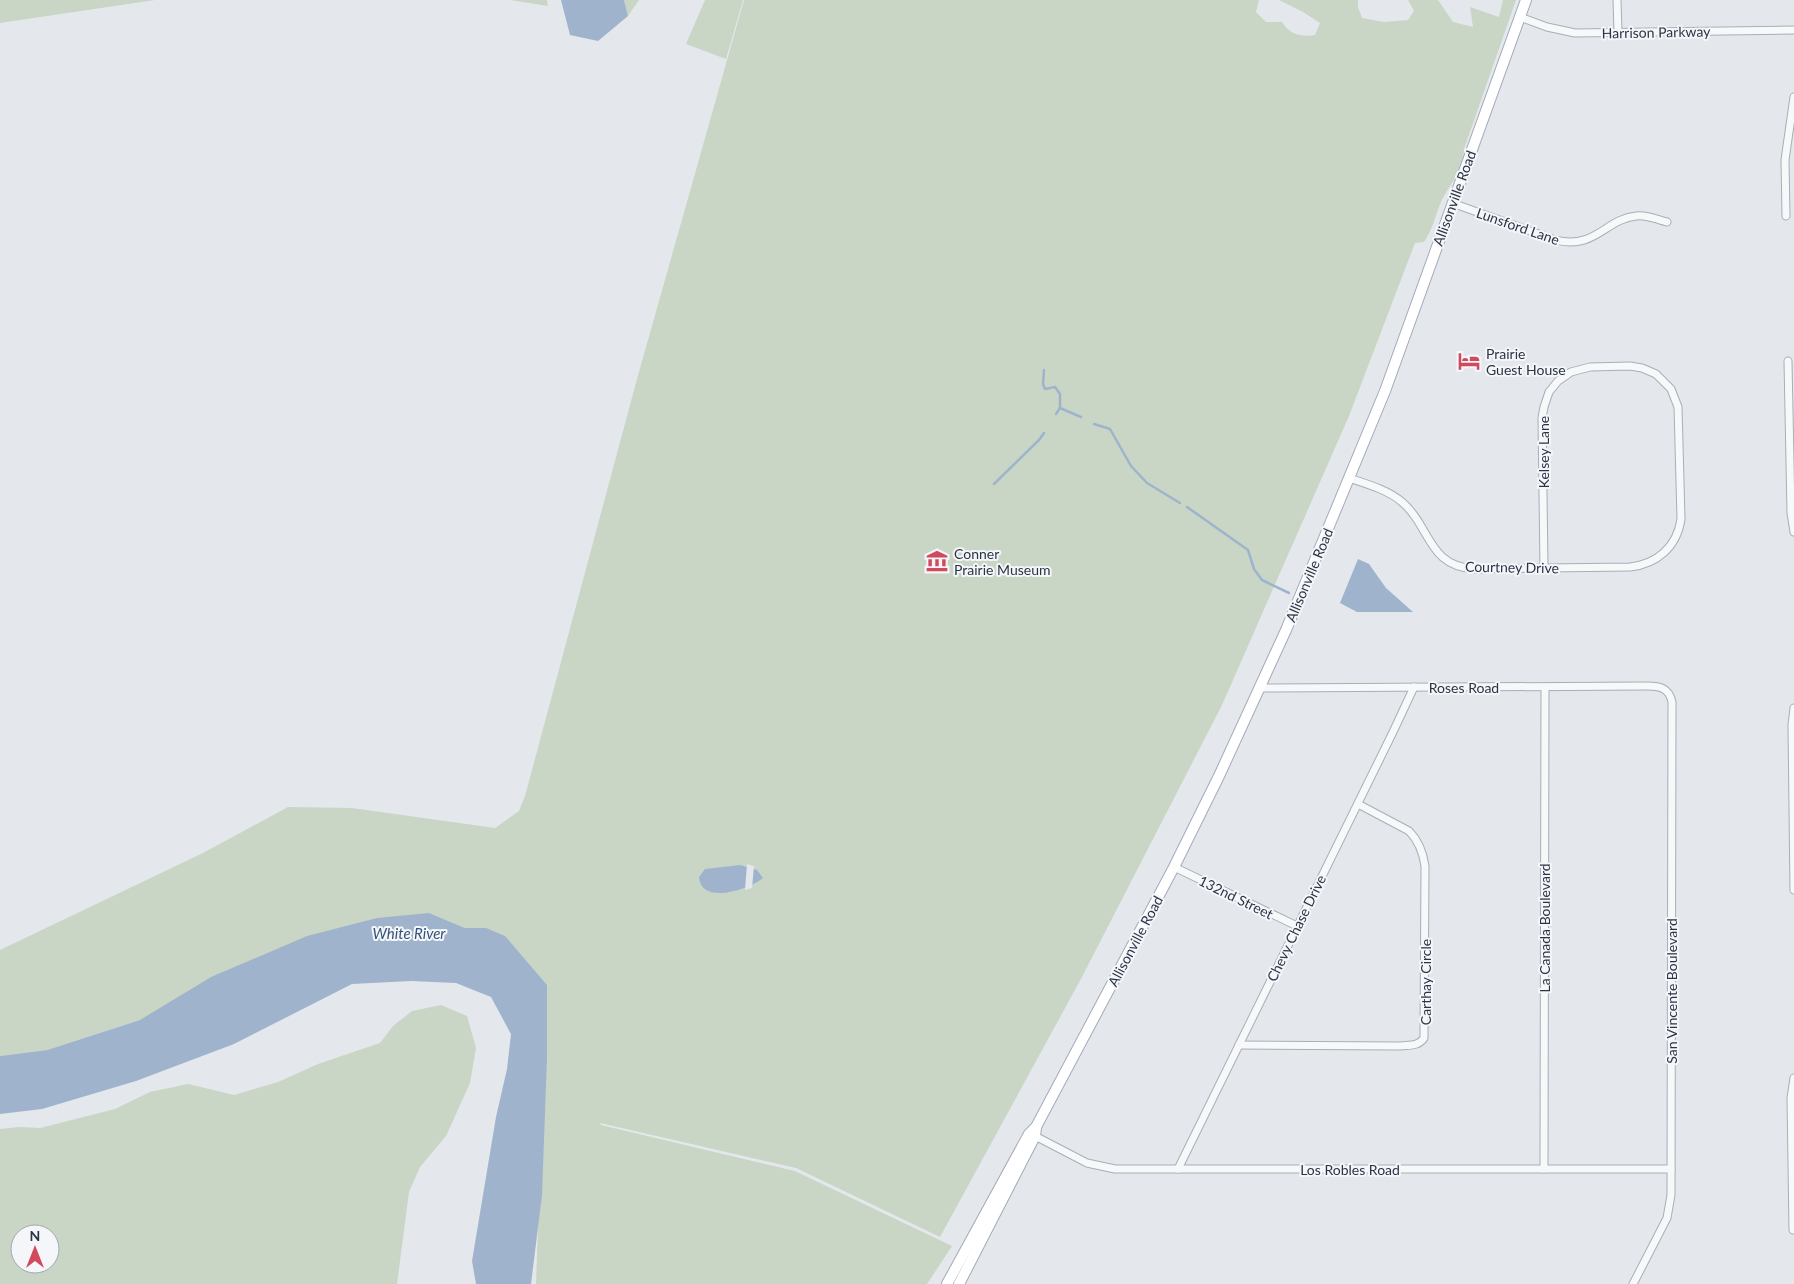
<svg xmlns="http://www.w3.org/2000/svg" width="1794" height="1284" viewBox="0 0 1794 1284" font-family="Lato,sans-serif">
<rect width="100%" height="100%" fill="#e4e7ec"/>
<g fill="#c9d6c5" fill-rule="evenodd">
<path d="M0,0H155L0,23Z"/>
<path d="M510,0H547L548,6Z"/>
<path d="M624,0H639L628,16Z"/>
<path d="M705,0H743L726,59L686,44Z"/>
<path d="M744,0H1259L1256,12L1266,22H1282C1290,35 1301,37 1315,35L1320,23L1303,12L1279,0H1358V7L1362,18L1384,22L1408,20L1414,11L1408,0H1438L1453,22L1473,27L1470,7L1499,17L1503,0H1516L1464,149C1464,171 1450,183 1441,202C1435,216 1433,229 1424,242L1415,243L1349,416L1222,705L1082,977L940,1237L796,1168L600,1123L601,1125L795,1171L952,1246L927,1284H536L547,985L486,928H465L429,913L140,1020L47,1050L0,1056V950L203,853L288,807L352,808L495,828L519,811L525,796L637,379Z"/>
<path d="M441,1005L467,1016L476,1048L470,1083L446,1136L420,1167L409,1192L397,1284H0V1129L19,1127L40,1128L115,1109L150,1092L188,1084L234,1095L278,1082L318,1064L380,1043L393,1026L412,1011ZM20,1234H50V1264H20Z"/>
</g>
<g fill="#9fb4cc">
<path d="M561,0H624L628,16L598,41L570,35Z"/>
<path d="M1358,559L1369,564L1386,588L1413,612H1357L1340,603Z"/>
<path d="M740,865L757,870L763,878C750,889 701,906 699,877L705,869Z"/>
<path d="M429,913L465,928H486L505,936L547,985V1057L542,1195L531,1284H476L472,1261L496,1117L507,1069L511,1034L491,997L456,983L411,981L352,984L234,1044L136,1081L42,1109L0,1114V1056L47,1050L140,1020L211,977L307,936L377,918Z"/>
</g>
<path fill="#e4e7ec" d="M747,864L754,866L752,888L745,890Z"/>
<g fill="none" stroke-linecap="round" stroke-linejoin="round">
<g stroke="#9fb4cc" stroke-width="2.5">
<path d="M1044,370L1043,384L1045,389L1055,387L1060,394V408L1081,417"/>
<path d="M1056,414L1060,408"/>
<path d="M1094,424L1110,429L1131,466L1147,483L1180,503"/>
<path d="M994,484L1039,440L1044,433"/>
<path d="M1187,507L1248,550L1254,569L1262,580L1289,593"/>
</g>
<g stroke="#a9aeb7" stroke-width="9">
<g id="minor">
<path d="M1617,0L1618,33"/>
<path d="M1520,17L1547,27L1575,33L1794,30"/>
<path d="M1452,203L1555,240C1596,250 1605,219 1636,216C1646,214 1658,220 1667,222"/>
<path d="M1786,216L1785,160L1794,97"/>
<path d="M1788,361L1791,513L1794,532"/>
<path d="M1349,478C1367,484 1388,490 1402,502C1431,527 1428,567 1475,569L1630,567C1657,564 1677,547 1681,519L1678,407L1671,389L1656,374L1642,368L1630,366L1590,367L1571,372L1558,381L1549,392L1544,407L1542,418L1544,568"/>
<path d="M1259,688L1647,686C1660,686 1669,688 1672,702L1671,1195L1667,1218L1633,1284"/>
<path d="M1794,708L1792,725L1794,890"/>
<path d="M1174,867L1297,926"/>
<path d="M1239,1045L1401,1046C1410,1045 1419,1046 1424,1038L1425,866C1423,852 1419,841 1409,831L1358,804"/>
<path d="M1035,1136L1087,1163L1115,1169H1671"/>
<path d="M1178,1169L1393,732L1414,687"/>
<path d="M1544,1169L1545,687"/>
<path d="M1793,1230L1791,1098L1794,1078"/>
</g>
</g>
<g stroke="#a3abb8" stroke-width="12">
<g id="primary">
<path d="M947,1284L1029,1134L1036,1127L1174,867L1219,776L1286,630L1385,391L1526,0"/>
<path d="M959,1284L1035,1136L1036,1127"/>
</g>
</g>
<use href="#minor" stroke="#f7f8fa" stroke-width="7"/>
<use href="#primary" stroke="#fff" stroke-width="10"/>
</g>
<defs>
<g id="hotel-bare" transform="scale(1.725)"><path d="M-6-4.5h1.5V1H6V5H4.5V3h-9V5H-6ZM-4 0a1.8 1.8 0 1 1 3.6 0ZM.5 0V-2.5h3Q6-2.5 6 0Z" fill="#d1495b" stroke="#f4f6f9" stroke-width="2.5" paint-order="stroke"/></g>
<g id="museum-bare" transform="scale(1.725)"><path d="M0-6L6-3V-2H-6V-3ZM-5-1h2V3h-2ZM-1-1h2V3h-2ZM3-1h2V3H3ZM-6 4H6V6H-6Z" fill="#d1495b" stroke="#f4f6f9" stroke-width="2.5" paint-order="stroke"/></g>
</defs>
<g fill-rule="evenodd">
<use href="#hotel-bare" x="1469" y="361"/>
<use href="#museum-bare" x="937" y="561"/>
</g>
<g text-anchor="middle" dominant-baseline="central" stroke-width="4" stroke-linejoin="round" paint-order="stroke">
<g font-size="14" fill="#2b3445" stroke="#f4f6f9">
<text transform="translate(1656 32) rotate(-1)">Harrison Parkway</text>
<text transform="translate(1454 198) rotate(-70)">Allisonville Road</text>
<text transform="translate(1518 226) rotate(19)">Lunsford Lane</text>
<text transform="translate(1543 452) rotate(-90)">Kelsey Lane</text>
<text transform="translate(1512 567) rotate(1)">Courtney Drive</text>
<text transform="translate(1309 575) rotate(-67)">Allisonville Road</text>
<text x="1464" y="687">Roses Road</text>
<text transform="translate(1236 897) rotate(26)">132nd Street</text>
<text transform="translate(1296 928) rotate(-64)">Chevy Chase Drive</text>
<text transform="translate(1544 928) rotate(-90)">La Canada Boulevard</text>
<text transform="translate(1135 941) rotate(-62)">Allisonville Road</text>
<text transform="translate(1425 982) rotate(-90)">Carthay Circle</text>
<text transform="translate(1671 991) rotate(-90)">San Vincente Boulevard</text>
<text x="1350" y="1169">Los Robles Road</text>
</g>
<g font-size="14" fill="#2b3445" stroke="#f4f6f9" text-anchor="start">
<text x="1486" y="353">Prairie<tspan x="1486" dy="16">Guest House</tspan></text>
<text x="954" y="553">Conner<tspan x="954" dy="16">Prairie Museum</tspan></text>
</g>
<g font-size="15" font-style="italic" fill="#34527a" stroke="#f4f6f9">
<text x="409" y="933">White River</text>
</g>
</g>
<g transform="translate(35 1249)"><circle r="24" fill="#f4f6f9" stroke="#a4a8b1"/>
<path d="M0-4L9 19L0 12L-9 19Z" fill="#d1495b"/>
<text y="-8" font-size="14" font-weight="bold" text-anchor="middle" fill="#2b3445">N</text>
</g>
</svg>
